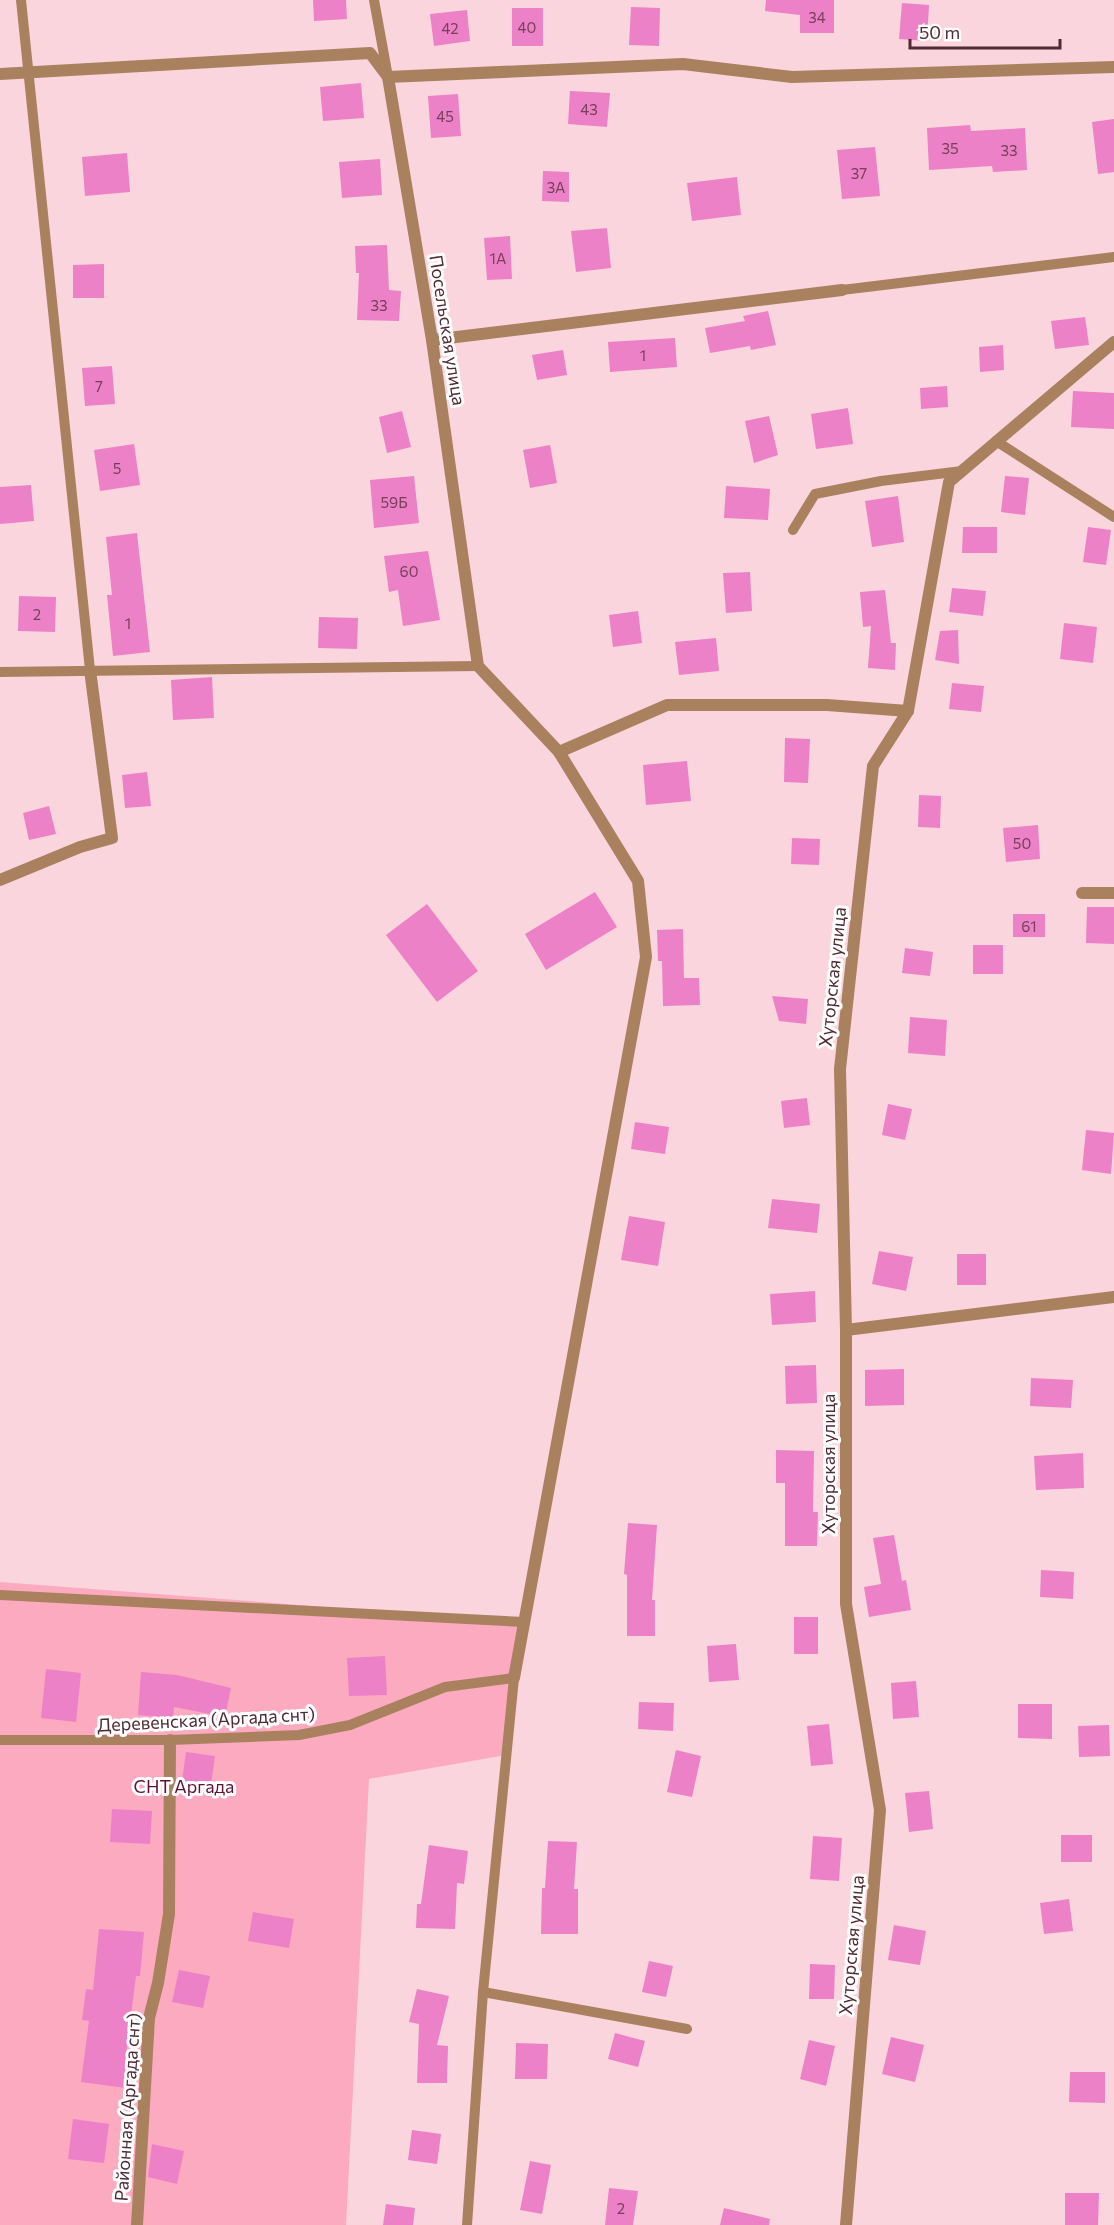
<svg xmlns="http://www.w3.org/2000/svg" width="1114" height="2225" viewBox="0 0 1114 2225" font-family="Commissioner,sans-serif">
<rect width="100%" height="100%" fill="#fad5de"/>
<path fill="#fcaac0" d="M0,1582L524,1622L506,1755L369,1779L346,2225H0Z"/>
<g fill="#ec81c7">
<path d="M313,0H346L347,19L314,21Z"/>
<path d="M766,0H834V33H800V15L765,11Z"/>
<path d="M902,3L929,5L927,41L899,39Z"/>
<path d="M631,7L660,8L659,46L629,45Z"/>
<rect x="512" y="8" width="31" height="38"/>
<path d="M467,10L470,41L434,46L430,14Z"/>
<path d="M361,83L364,118L323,121L320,87Z"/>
<path d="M570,91L610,93L607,127L568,124Z"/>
<path d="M458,94L461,136L431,138L428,96Z"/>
<path d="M1114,119V172L1098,174L1092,122Z"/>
<path d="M970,125L971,131L1025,128L1027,170L993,172L992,166L929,170L927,128Z"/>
<path d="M875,147L880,196L842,199L837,150Z"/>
<path d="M127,153L130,192L85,196L82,157Z"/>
<path d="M380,159L382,195L342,198L339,162Z"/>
<path d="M543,171L569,172V202L542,201Z"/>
<path d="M737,177L741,215L692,221L687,183Z"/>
<path d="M607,228L611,268L576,272L571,231Z"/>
<path d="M510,236L512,279L487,280L484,238Z"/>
<path d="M387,245L389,290L401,291L399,321L357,320L359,273H356L355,246Z"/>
<path d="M104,264V298H73V265Z"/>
<path d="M768,311L776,345L751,350L750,346L710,353L705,328L745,321L743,316Z"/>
<path d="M1085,317L1089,345L1055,349L1051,321Z"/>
<path d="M675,338L677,367L610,372L608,342Z"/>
<path d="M1003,345L1004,370L980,372L979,347Z"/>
<path d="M563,350L567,375L537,380L532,355Z"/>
<path d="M112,366L115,404L85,406L82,368Z"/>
<path d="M947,386L948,407L921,409L920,388Z"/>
<path d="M1073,391L1114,393V429L1071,427Z"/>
<path d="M848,408L853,444L816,449L811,414Z"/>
<path d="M402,411L411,447L387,453L379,417Z"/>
<path d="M769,416L778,455L754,463L745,421Z"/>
<path d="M134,444L140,485L100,491L94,450Z"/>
<path d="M550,445L557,483L530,488L523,450Z"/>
<path d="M414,476L419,523L374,528L370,480Z"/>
<path d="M1005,476L1029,478L1025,515L1001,512Z"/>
<path d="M31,485L34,521L0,524V487Z"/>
<path d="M726,486L770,489L768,520L724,518Z"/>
<path d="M898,496L904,542L872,547L865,501Z"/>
<path d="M963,527H997V553H962Z"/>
<path d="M1088,527L1111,530L1106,565L1083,562Z"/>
<path d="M137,533L150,652L113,656L107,595H112L106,537Z"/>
<path d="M428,551L440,620L403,626L398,590L389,592L384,556Z"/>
<path d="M750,572L752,611L726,613L723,573Z"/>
<path d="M952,588L986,591L983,616L949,612Z"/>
<path d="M885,590L891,643H896L895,670L868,668L871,626L863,627L860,592Z"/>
<path d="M19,596L56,597L55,632L18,631Z"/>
<path d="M638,611L642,643L613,647L609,615Z"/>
<path d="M319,617L358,618L357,649L318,648Z"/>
<path d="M1064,623L1097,627L1093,663L1060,659Z"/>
<path d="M958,630L959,664L935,660L940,631Z"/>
<path d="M716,638L719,671L679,675L675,642Z"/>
<path d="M212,677L214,718L173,720L171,680Z"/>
<path d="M952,683L984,686L981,712L949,709Z"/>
<path d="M785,738L810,739L808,783L784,782Z"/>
<path d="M687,761L691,801L646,805L643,765Z"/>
<path d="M147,772L151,806L125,808L122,775Z"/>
<path d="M919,795L941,796L940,828L918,827Z"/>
<path d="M49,806L56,834L29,840L23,813Z"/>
<path d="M1038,825L1040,859L1006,862L1003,828Z"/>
<path d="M792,838L820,839L819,865L791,864Z"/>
<path d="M595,892L617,927L546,970L525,934Z"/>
<path d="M427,904L478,971L437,1002L386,935Z"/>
<path d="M1087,907H1114V944L1086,943Z"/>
<rect x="1013" y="914" width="32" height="23"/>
<path d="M683,929L684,978H699L700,1005L663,1006L662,961H658L657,930Z"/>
<rect x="973" y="945" width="30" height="29"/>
<path d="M905,948L933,952L930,976L902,973Z"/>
<path d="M772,996L808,999L806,1024L779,1021Z"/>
<path d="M910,1017L947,1020L945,1056L908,1053Z"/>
<path d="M807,1098L810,1125L784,1128L781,1101Z"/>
<path d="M888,1104L912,1109L905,1140L882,1135Z"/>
<path d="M635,1122L669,1127L665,1154L631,1149Z"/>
<path d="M1086,1130L1114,1133L1111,1174L1082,1170Z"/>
<path d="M772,1199L820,1204L817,1233L768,1228Z"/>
<path d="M629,1216L665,1222L658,1266L621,1260Z"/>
<path d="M879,1251L913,1257L906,1291L872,1284Z"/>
<rect x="957" y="1254" width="29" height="31"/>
<path d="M815,1291L816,1322L772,1325L770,1294Z"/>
<path d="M816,1365L817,1403L786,1404L785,1366Z"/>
<path d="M904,1369V1405L865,1406V1370Z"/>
<path d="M1031,1378L1073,1380L1071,1408L1030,1406Z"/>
<path d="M776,1450L814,1451L813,1512H818L817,1546H785V1483H776Z"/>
<path d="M1083,1453L1084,1488L1036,1490L1034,1456Z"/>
<path d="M628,1523L657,1525L652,1600H655V1636H627V1575L624,1574Z"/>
<path d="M894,1535L902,1581L906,1580L911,1610L869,1617L864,1587L881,1584L873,1538Z"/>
<path d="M1041,1570L1074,1572L1073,1599L1040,1597Z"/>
<rect x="794" y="1617" width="24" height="37"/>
<path d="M736,1644L739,1680L709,1682L707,1646Z"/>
<path d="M385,1656L387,1695L349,1696L347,1658Z"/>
<path d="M46,1669L81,1673L76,1722L41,1718Z"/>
<path d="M141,1672L177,1675L231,1688L225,1717L174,1707L173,1718L138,1715Z"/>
<path d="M916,1681L919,1717L893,1719L891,1683Z"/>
<path d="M639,1702L674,1703L673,1731L638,1729Z"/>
<path d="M1018,1704H1052V1739L1018,1738Z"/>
<path d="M829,1724L833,1764L811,1766L807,1726Z"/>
<path d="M1109,1725L1110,1756L1079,1757L1078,1726Z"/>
<path d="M676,1750L701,1756L692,1797L667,1792Z"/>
<path d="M186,1752L215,1756L211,1785L182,1781Z"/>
<path d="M929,1791L933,1829L909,1832L905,1793Z"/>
<path d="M112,1809L152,1811L150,1844L110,1842Z"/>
<rect x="1061" y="1835" width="31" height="27"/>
<path d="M813,1836L842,1838L839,1881L810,1879Z"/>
<path d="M548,1841L577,1842L574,1889H578V1934H541L542,1888H545Z"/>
<path d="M429,1845L468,1851L464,1884L457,1883L455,1929L416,1928L417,1904H421Z"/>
<path d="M1069,1899L1073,1931L1044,1934L1040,1903Z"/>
<path d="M253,1912L294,1919L289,1948L248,1941Z"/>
<path d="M894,1925L926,1931L920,1965L888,1960Z"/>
<path d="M99,1929L144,1932L140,1976H136L126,2055H130L126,2088L81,2082L89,2021L82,2020L86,1989L93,1990Z"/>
<path d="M649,1961L673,1966L666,1997L642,1992Z"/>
<path d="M810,1964L835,1965L834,1999H809Z"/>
<path d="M179,1970L210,1976L203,2008L172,2002Z"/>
<path d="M417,1989L449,1996L437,2045L448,2046L447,2083H417L419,2024L409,2022Z"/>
<path d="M615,2033L645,2041L638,2067L608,2059Z"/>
<path d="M891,2037L924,2045L915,2082L882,2074Z"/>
<path d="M809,2040L835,2046L826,2086L800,2079Z"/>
<path d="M516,2043L548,2044L547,2079H515Z"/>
<path d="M1070,2072H1105V2103L1069,2102Z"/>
<path d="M73,2119L109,2124L104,2163L68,2159Z"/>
<path d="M412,2130L441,2134L437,2164L408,2160Z"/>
<path d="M152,2144L184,2151L177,2184L148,2177Z"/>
<path d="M530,2161L551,2165L542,2214L520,2210Z"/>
<path d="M609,2188L638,2191L633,2225H605Z"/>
<path d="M1065,2193H1099L1098,2225H1065Z"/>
<path d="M386,2204L415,2208L413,2225H383Z"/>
<path d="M724,2208L770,2219L769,2225H720Z"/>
</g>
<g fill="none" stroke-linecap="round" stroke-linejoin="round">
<g stroke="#aa815e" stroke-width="10">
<path d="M21,0L90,670"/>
<path d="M374,0L388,77"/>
<path d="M842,290L1114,257"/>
<path d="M996,441L1114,517"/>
<path d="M793,530L815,494L881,481L962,471"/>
<path d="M0,672L478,666"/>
<path d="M0,1595L524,1622"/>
<path d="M0,1740H170L299,1735L350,1725L445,1687L514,1678L483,1992L467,2225"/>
<path d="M483,1992L687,2029"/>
</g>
<g stroke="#aa815e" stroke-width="12">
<path d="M0,74L370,53L388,77L432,340L478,666L559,752L638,881L646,957L514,1678"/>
<path d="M388,77L683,64L792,77L1114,67"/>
<path d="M432,340L842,290"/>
<path d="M559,752L667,705H827L908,711"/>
<path d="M0,880L80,847L112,838L90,670"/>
<path d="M1082,893H1114"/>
<path d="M846,1330L1114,1297"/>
<path d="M137,2225L149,2018L158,1983L169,1914L170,1740"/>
<path d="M846,2225L880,1810L846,1604V1330L840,1069L873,766L908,711L949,482L1114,342"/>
</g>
</g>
<g text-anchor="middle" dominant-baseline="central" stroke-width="6" stroke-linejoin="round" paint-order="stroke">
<g font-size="15" fill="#76405a">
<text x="817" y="17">34</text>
<text x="527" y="27">40</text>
<text x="450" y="28">42</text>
<text x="589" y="109">43</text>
<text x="445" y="116">45</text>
<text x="950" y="148">35</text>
<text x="1009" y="150">33</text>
<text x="859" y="173">37</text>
<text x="556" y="187">3А</text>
<text x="498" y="258">1А</text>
<text x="379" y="305">33</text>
<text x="643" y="355">1</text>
<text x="99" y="386">7</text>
<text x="117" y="468">5</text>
<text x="394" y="502">59Б</text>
<text x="409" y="571">60</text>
<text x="37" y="614">2</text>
<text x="128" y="623">1</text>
<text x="1022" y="843">50</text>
<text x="1029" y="926">61</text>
<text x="621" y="2208">2</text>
</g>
<g font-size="18" fill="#4f2b35" stroke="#fff">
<text transform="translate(448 330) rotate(81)">Посельская улица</text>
<text transform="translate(832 977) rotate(-84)">Хуторская улица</text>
<text transform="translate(828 1464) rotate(-90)">Хуторская улица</text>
<text transform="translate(206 1719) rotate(-3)">Деревенская (Аргада снт)</text>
<text transform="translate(851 1945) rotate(-85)">Хуторская улица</text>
<text transform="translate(127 2107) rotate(-86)">Районная (Аргада снт)</text>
</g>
<g font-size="18" fill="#5f1331" stroke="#fff">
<text x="184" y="1786">СНТ Аргада</text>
</g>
</g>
<path d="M910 39v9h150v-9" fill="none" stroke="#4f2b35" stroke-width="3"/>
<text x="919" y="39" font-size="18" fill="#4f2b35" stroke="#ffffff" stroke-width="4.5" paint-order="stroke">50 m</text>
</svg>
